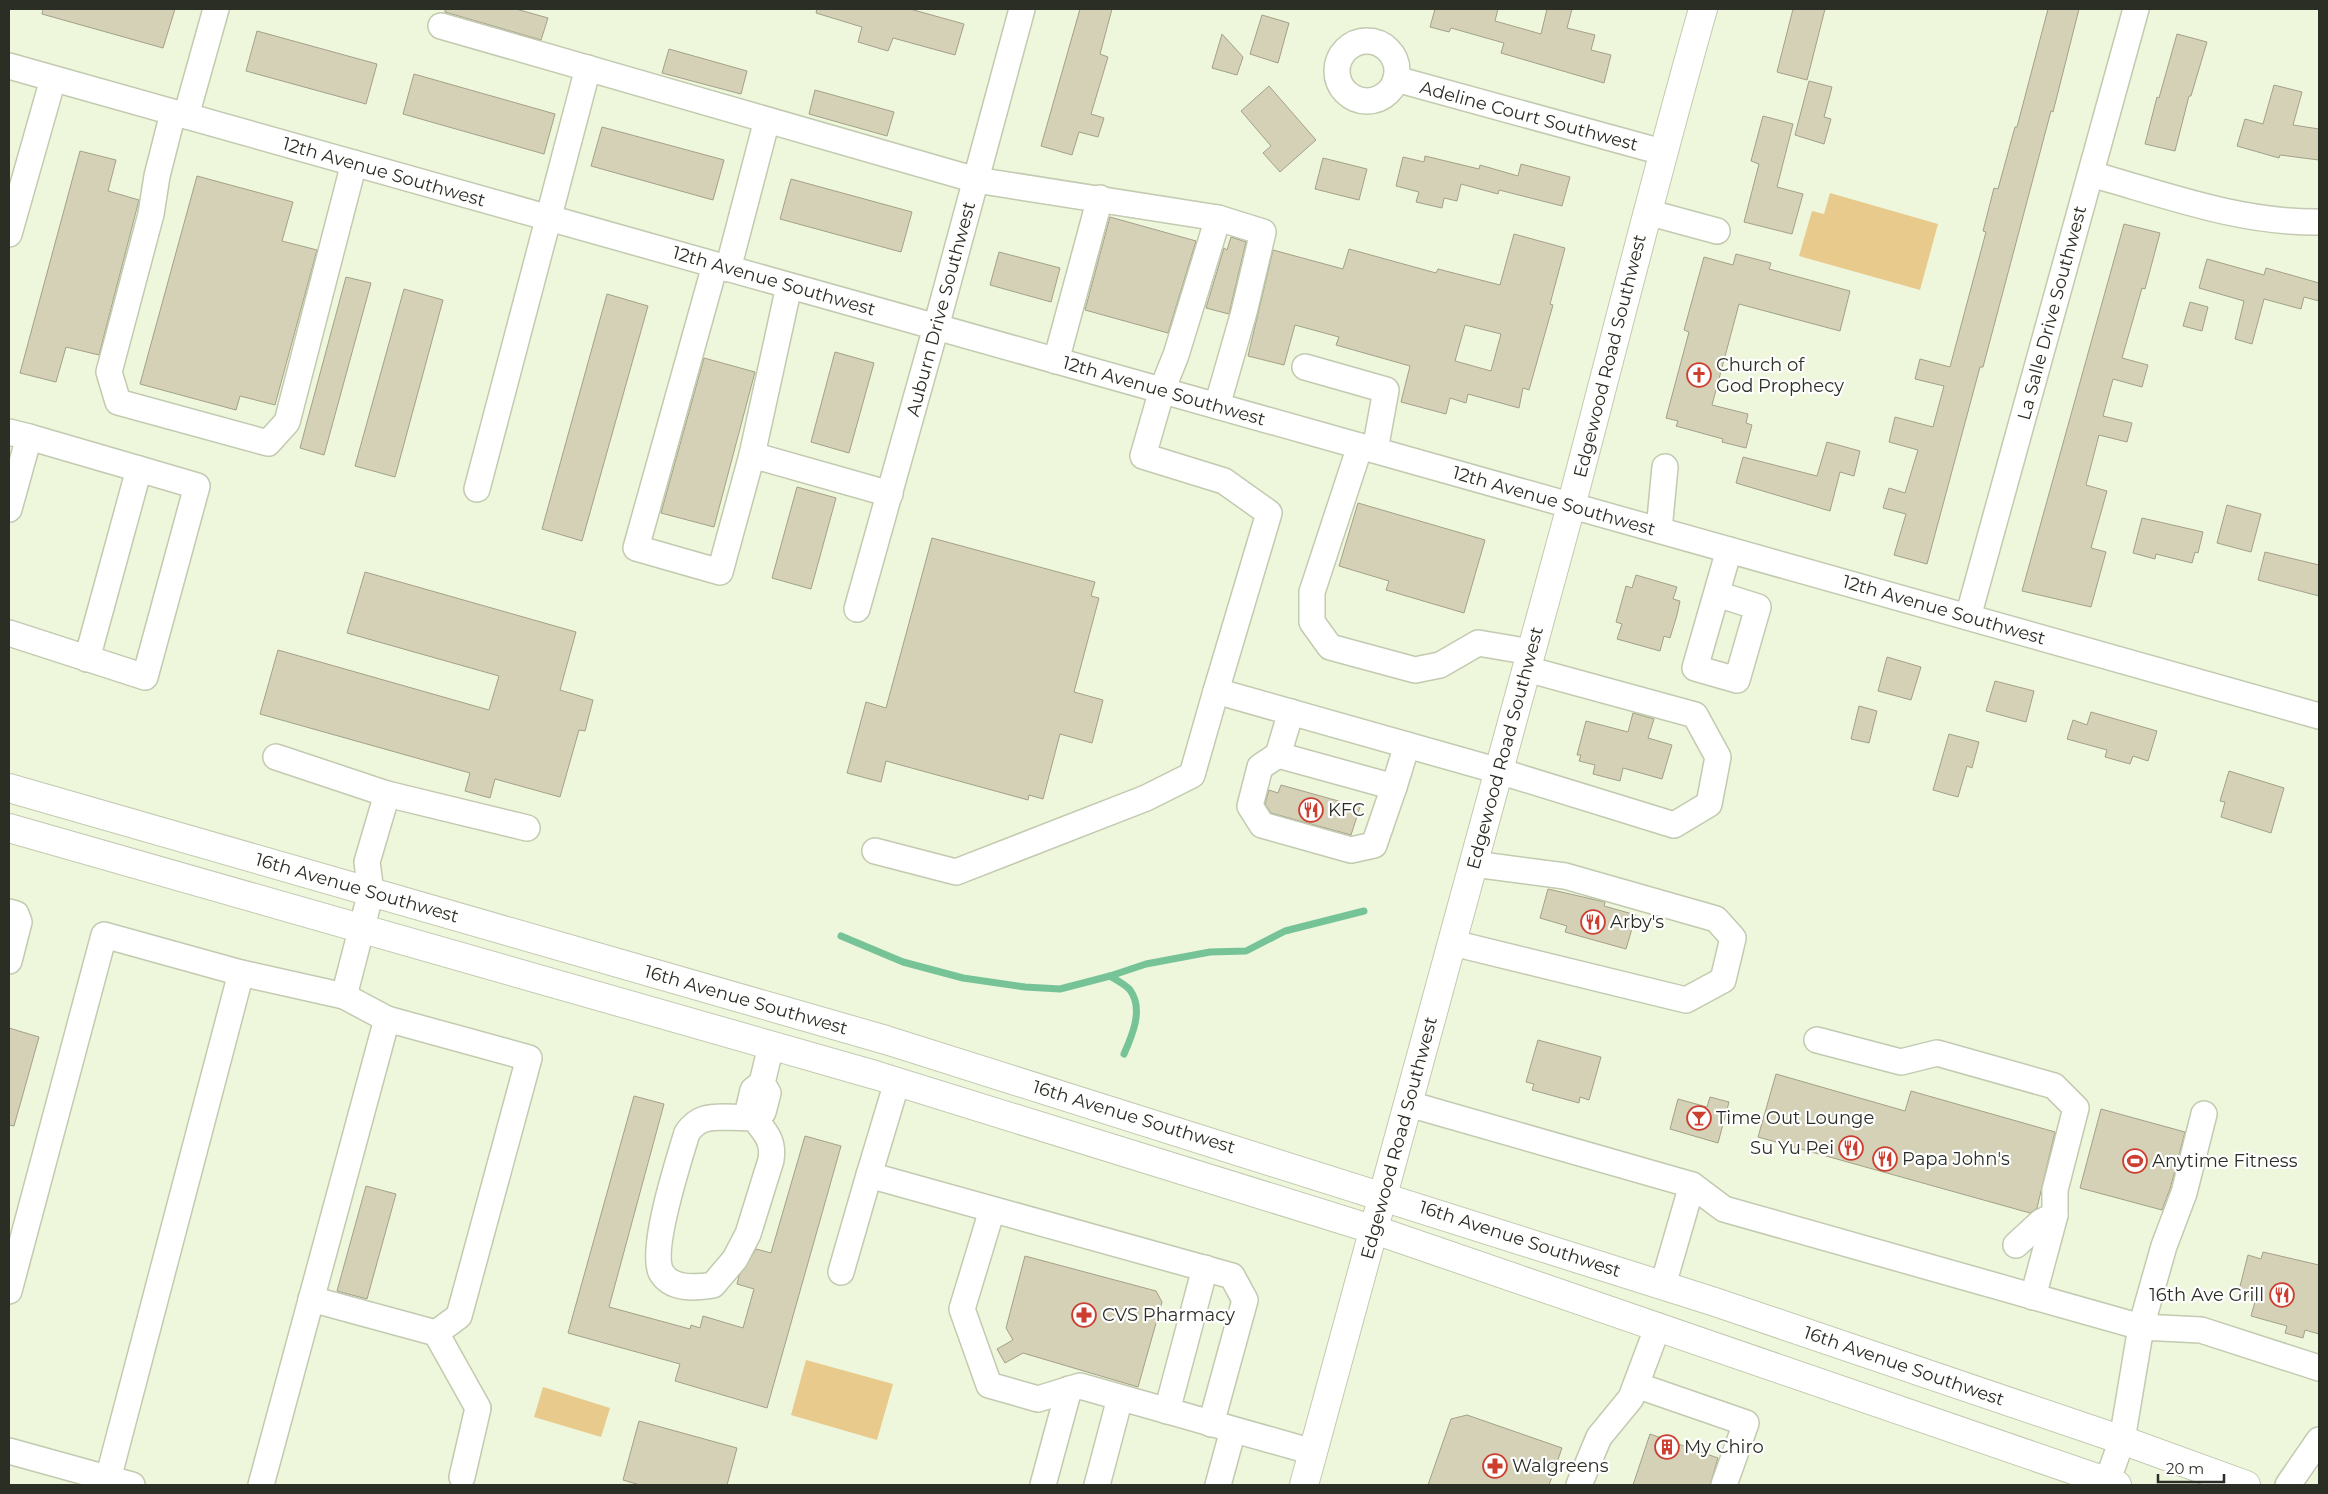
<svg xmlns="http://www.w3.org/2000/svg" width="2328" height="1494" viewBox="0 0 2328 1494" font-family="Montserrat,sans-serif">
<rect width="100%" height="100%" fill="#eef6dc"/>
<g fill="#e8ca8c">
<path d="M1830,193L1938,224L1920,290L1799,256L1812,211L1824,214Z"/>
<path d="M806,1360L893,1384L877,1440L791,1415Z"/>
<path d="M543,1387L610,1408L601,1437L534,1417Z"/>
</g>
<g fill="none" stroke-linecap="round" stroke-linejoin="round">
<g stroke="#77c398" stroke-width="7">
<path d="M841,936L903,962L963,978L1025,987L1060,989L1110,976L1146,964L1210,952L1246,951L1285,931L1364,911"/>
<path d="M1110,976C1116,980 1126,985 1130,990C1144,1009 1132,1036 1124,1054"/>
</g>
</g>
<g fill="#d4d1b7" stroke="#a3a187" fill-rule="evenodd">
<path d="M43,9H175L163,48L42,14Z"/>
<path d="M445,9H516L548,18L541,40L445,12Z"/>
<path d="M817,9H910L964,24L955,55L893,38L888,51L858,42L862,27L816,13Z"/>
<path d="M1080,9H1112L1100,54L1108,57L1091,114L1104,118L1098,137L1079,132L1072,155L1041,146Z"/>
<path d="M1435,9H1498L1495,21L1541,34L1547,9H1572L1567,28L1595,35L1591,50L1611,55L1604,83L1501,53L1504,43L1451,28L1449,32L1430,27Z"/>
<path d="M1793,9H1825L1807,80L1777,72Z"/>
<path d="M2048,9H2079L2053,112L2051,111L1983,367H1980L1927,564L1894,555L1906,514L1883,508L1889,488L1905,493L1918,450L1889,442L1895,417L1933,427L1944,386L1915,379L1920,359L1950,367L1986,232L1983,231L1994,188L1998,189L2015,127H2017Z"/>
<path d="M1262,15L1289,23L1278,63L1250,54Z"/>
<path d="M257,31L377,64L366,104L246,71Z"/>
<path d="M1222,34L1243,57L1237,75L1212,68Z"/>
<path d="M2177,34L2207,42L2191,96H2189L2175,151L2145,144L2157,97L2159,98Z"/>
<path d="M669,49L747,71L741,94L662,73Z"/>
<path d="M414,74L555,114L544,154L403,114Z"/>
<path d="M1809,81L1832,87L1824,117L1831,119L1824,144L1795,135Z"/>
<path d="M2274,85L2302,92L2293,125L2319,129V160L2280,155L2279,158L2237,146L2245,119L2263,124Z"/>
<path d="M1269,86L1316,140L1280,172L1263,153L1271,146L1241,111Z"/>
<path d="M815,90L894,112L887,136L809,114Z"/>
<path d="M1763,116L1793,124L1777,187L1803,194L1792,234L1744,222L1759,164L1751,161Z"/>
<path d="M602,127L724,160L713,200L591,166Z"/>
<path d="M80,151L116,160L108,191L139,200L99,355L66,347L56,382L20,373Z"/>
<path d="M1425,156L1479,169L1480,165L1518,176L1521,164L1570,177L1562,206L1499,190L1498,194L1461,184L1457,201L1444,198L1442,208L1416,202L1419,192L1396,186L1403,157L1424,162Z"/>
<path d="M1323,158L1367,169L1359,200L1315,189Z"/>
<path d="M197,176L293,202L282,241L317,250L275,405L240,396L236,410L140,384Z"/>
<path d="M791,179L912,212L901,252L780,219Z"/>
<path d="M1110,217L1196,241L1168,333L1085,310Z"/>
<path d="M2124,224L2160,233L2145,289L2142,288L2122,358L2148,365L2142,387L2113,379L2103,416L2132,423L2127,442L2099,435L2086,485L2107,491L2091,548L2106,552L2091,607L2022,591Z"/>
<path d="M1514,234L1565,248L1550,304L1553,305L1529,390L1523,388L1519,408L1468,394L1466,403L1450,398L1446,414L1401,402L1410,366L1336,345L1339,337L1295,325L1284,365L1248,356L1273,250L1343,269L1349,249L1436,273L1438,269L1500,285ZM1465,325L1501,334L1491,371L1455,361Z"/>
<path d="M1231,237L1246,242L1229,314L1206,308L1224,248L1227,250Z"/>
<path d="M999,252L1060,268L1051,302L990,285Z"/>
<path d="M1736,254L1771,263L1769,269L1850,291L1840,331L1739,304L1712,405L1748,414L1746,423L1752,425L1746,448L1722,442L1723,439L1676,426L1678,421L1666,418L1689,332L1684,330L1704,257L1733,265Z"/>
<path d="M2207,259L2264,275L2266,268L2319,283V301L2304,297L2301,309L2264,299L2252,344L2235,339L2244,301L2199,288Z"/>
<path d="M346,277L371,283L324,455L300,448Z"/>
<path d="M404,289L443,300L395,477L355,466Z"/>
<path d="M607,294L648,306L582,541L542,529Z"/>
<path d="M2190,302L2208,307L2202,331L2183,326Z"/>
<path d="M835,352L874,363L849,453L811,442Z"/>
<path d="M704,358L755,372L714,527L661,513Z"/>
<path d="M1827,442L1860,451L1854,476L1840,472L1830,511L1736,483L1743,457L1817,476Z"/>
<path d="M797,487L836,498L811,589L772,578Z"/>
<path d="M1358,503L1485,540L1464,613L1386,590L1389,581L1339,566Z"/>
<path d="M2227,505L2261,514L2251,552L2217,543Z"/>
<path d="M2142,518L2203,532L2198,553L2195,552L2192,563L2156,554L2155,559L2133,553Z"/>
<path d="M932,538L1095,582L1091,596L1099,598L1074,692L1103,700L1092,743L1060,734L1043,799L1029,795L1028,800L886,761L881,782L847,773L866,702L886,708Z"/>
<path d="M2265,552L2319,565V596L2258,580Z"/>
<path d="M365,572L576,632L560,690L593,700L585,731L579,730L560,797L495,779L490,798L465,791L470,773L260,714L278,650L489,710L499,676L347,633Z"/>
<path d="M1636,575L1677,587L1673,599L1680,601L1677,615L1670,638L1664,636L1660,651L1617,639L1622,624L1616,622L1626,586L1632,588Z"/>
<path d="M1887,657L1921,667L1911,700L1878,691Z"/>
<path d="M1995,681L2034,691L2026,722L1986,711Z"/>
<path d="M1859,706L1877,711L1869,743L1851,739Z"/>
<path d="M2091,712L2157,731L2148,761L2133,756L2130,764L2105,757L2107,750L2067,739L2073,720L2087,725Z"/>
<path d="M1633,713L1654,719L1648,738L1672,745L1662,779L1623,768L1620,781L1593,774L1595,765L1579,761L1581,755H1577L1586,721L1628,732Z"/>
<path d="M1949,734L1979,742L1972,768L1967,766L1958,797L1933,790Z"/>
<path d="M2229,771L2284,788L2271,833L2221,817L2225,802L2220,801Z"/>
<path d="M1281,785L1360,807L1351,835L1271,813L1265,804L1269,790L1278,793Z"/>
<path d="M1548,889L1605,902L1604,906L1636,915L1626,949L1565,932L1567,926L1540,918Z"/>
<path d="M9,1028L39,1037L14,1126L9,1125Z"/>
<path d="M1538,1040L1601,1057L1589,1100L1580,1097L1579,1103L1532,1090L1534,1084L1526,1082Z"/>
<path d="M1776,1074L1905,1111L1911,1091L2055,1132L2037,1208L2030,1213L1758,1137Z"/>
<path d="M634,1096L664,1104L609,1307L690,1329L691,1325L700,1328L703,1316L743,1328L754,1289L737,1284L739,1276L756,1249L771,1253L805,1136L841,1146L767,1408L675,1381L680,1364L568,1333Z"/>
<path d="M1710,1097L1729,1102L1718,1143L1670,1129L1678,1099L1707,1107Z"/>
<path d="M2101,1109L2185,1132L2170,1189L2162,1210L2080,1188Z"/>
<path d="M366,1186L396,1194L367,1299L337,1291Z"/>
<path d="M2263,1252L2319,1265V1334L2305,1330L2303,1338L2285,1333L2287,1326L2251,1316L2256,1298L2238,1294L2248,1255L2261,1259Z"/>
<path d="M1025,1256L1156,1291L1162,1302L1138,1387L1023,1353L1005,1363L997,1349L1013,1340L1006,1328Z"/>
<path d="M1467,1415L1562,1448L1549,1485H1428L1451,1419Z"/>
<path d="M639,1421L737,1448L727,1485H640L623,1480Z"/>
<path d="M1650,1434L1718,1458L1710,1485H1633Z"/>
</g>
<g fill="none" stroke-linecap="round" stroke-linejoin="round">
<g stroke="#c2cab0" stroke-width="28">
<g id="minor">
<path d="M441,26L976,180L1218,218L1176,355L1162,390L1143,456L1224,481L1269,513L1216,691L1499,771L1674,825L1709,804L1718,757L1695,715L1527,669"/>
<circle cx="1367" cy="71" r="30"/>
<path d="M9,66L2319,716"/>
<path d="M1396,79L1662,152"/>
<path d="M173,113L157,176L151,214L109,372L118,402L268,443L287,422L354,163"/>
<path d="M186,116L216,9"/>
<path d="M2091,174C2166,195 2240,223 2319,222"/>
<path d="M1647,212L1717,231"/>
<path d="M9,234L53,79"/>
<path d="M715,265L636,548L720,572L752,455"/>
<path d="M728,269L767,120"/>
<path d="M789,286L752,455L890,494"/>
<path d="M1056,361L1100,198"/>
<path d="M1305,367L1386,390L1375,450"/>
<path d="M1217,406L1244,312L1263,232L1218,218"/>
<path d="M9,432L29,437L9,509"/>
<path d="M29,437L139,469"/>
<path d="M1360,446L1312,592V622L1330,647L1415,670L1440,665L1478,643L1531,652"/>
<path d="M477,489L588,68"/>
<path d="M1659,530L1665,467"/>
<path d="M1717,594L1758,607L1737,680L1695,668L1729,550"/>
<path d="M857,609L936,327L1022,9"/>
<path d="M1968,617L2136,9"/>
<path d="M9,633L145,677L197,486L139,469L87,659"/>
<path d="M1291,712L1278,755L1394,787L1407,745"/>
<path d="M1278,755L1260,767L1250,806L1262,825L1351,850L1374,845L1394,787"/>
<path d="M276,757L387,794L367,862L371,892L344,996"/>
<path d="M387,794L527,828"/>
<path d="M875,851L956,872L1146,798L1192,775L1216,691"/>
<path d="M9,912L16,914L19,922L9,961"/>
<path d="M1453,943L1686,1000L1723,980L1733,938L1716,919L1565,876L1474,864"/>
<path d="M1817,1040L1901,1062L1937,1053L2054,1086L2076,1108L2055,1190V1215L2033,1297"/>
<path d="M897,1082L869,1175L1232,1276L1245,1300L1211,1424"/>
<path d="M762,1083L768,1093L763,1112L754,1118L749,1107L753,1090L762,1083L771,1046"/>
<path d="M1409,1104L1692,1185"/>
<path d="M725,1117L754,1118C766,1133 774,1141 771,1160L748,1234L735,1259L713,1285C695,1288 671,1290 661,1272C650,1249 679,1159 687,1133C697,1118 708,1117 725,1117Z"/>
<path d="M992,1210L962,1309L989,1385L1038,1399L1080,1386L1313,1452"/>
<path d="M2016,1245L2041,1222L2055,1215"/>
<path d="M841,1272L869,1175"/>
<path d="M1663,1285L1692,1185L1724,1209L2141,1327L2164,1246L2184,1193L2204,1114"/>
<path d="M9,1291L104,935L241,973L344,996L387,1019L529,1058L459,1316L436,1333L311,1299"/>
<path d="M436,1333L478,1408L462,1477"/>
<path d="M1636,1385L1746,1423L1724,1485"/>
<path d="M1167,1411L1205,1268"/>
<path d="M9,1451L132,1485"/>
<path d="M108,1479L241,973"/>
<path d="M261,1485L387,1019"/>
<path d="M1043,1485L1069,1389"/>
<path d="M1097,1485L1120,1398"/>
<path d="M1218,1485L1233,1430"/>
<path d="M1579,1485L1599,1437L1631,1398L1658,1326"/>
<path d="M2106,1485L2122,1440L2141,1327L2201,1330L2319,1368"/>
<path d="M2288,1485L2319,1440"/>
</g>
</g>
<g stroke="#c2cab0" stroke-width="30">
<g id="major">
<path d="M9,788L886,1040L1715,1302L2122,1440L2246,1485"/>
<path d="M9,828L875,1075L1375,1230L2117,1485"/>
<path d="M1304,1485C1394,1159 1484,833 1571,506C1615,340 1656,174 1703,9"/>
</g>
</g>
<use href="#minor" stroke="#fff" stroke-width="25"/>
<use href="#major" stroke="#fff" stroke-width="28"/>
</g>
<defs>
<g id="church-ring" transform="scale(1.25)"><circle r="9.5" fill="#fff" stroke="#cc3f30" stroke-width="1.5"/><path d="M-1.2-6h2.4v3.5h3.3v2.4h-3.3V6h-2.4V-.1h-3.3v-2.4h3.3Z" fill="#cc3f30"/></g>
<g id="restaurant-ring" transform="scale(1.25)"><circle r="9.5" fill="#fff" stroke="#cc3f30" stroke-width="1.5"/><path d="M-5-6h1v4h1v-4h1v4h1v-4h1v5L-1.5 .5V6h-2V.5L-5-1ZM5-6V6H3V1.5H1.5Q1.5-4 5-6Z" fill="#cc3f30"/></g>
<g id="bar-ring" transform="scale(1.25)"><circle r="9.5" fill="#fff" stroke="#cc3f30" stroke-width="1.5"/><path d="M-6-5H6L.8 .8V4.5H3.5V6h-7V4.5H-.8V.8Z" fill="#cc3f30"/></g>
<g id="stadium-ring" transform="scale(1.25)"><circle r="9.5" fill="#fff" stroke="#cc3f30" stroke-width="1.5"/><path d="M0-5a6.5 5 0 1 0 0 10a6.5 5 0 1 0 0-10ZM-3.5-1.8h7v3.6h-7Z" fill="#cc3f30"/></g>
<g id="pharmacy-ring" transform="scale(1.25)"><circle r="9.5" fill="#fff" stroke="#cc3f30" stroke-width="1.5"/><path d="M-2-6h4v4h4v4h-4v4h-4v-4h-4v-4h4Z" fill="#cc3f30"/></g>
<g id="building-ring" transform="scale(1.25)"><circle r="9.5" fill="#fff" stroke="#cc3f30" stroke-width="1.5"/><path d="M-4-6H4V6H1V3H-1V6H-4ZM-2.5-4.3h1.7v1.8h-1.7ZM.8-4.3h1.7v1.8H.8ZM-2.5-1h1.7V.8h-1.7ZM.8-1h1.7V.8H.8Z" fill="#cc3f30"/></g>
</defs>
<g fill-rule="evenodd">
<use href="#church-ring" x="1699" y="375"/>
<use href="#restaurant-ring" x="1311" y="810"/>
<use href="#restaurant-ring" x="1593" y="922"/>
<use href="#bar-ring" x="1699" y="1118"/>
<use href="#restaurant-ring" x="1851" y="1148"/>
<use href="#restaurant-ring" x="1885" y="1159"/>
<use href="#stadium-ring" x="2135" y="1161"/>
<use href="#restaurant-ring" x="2282" y="1295"/>
<use href="#pharmacy-ring" x="1084" y="1315"/>
<use href="#building-ring" x="1667" y="1447"/>
<use href="#pharmacy-ring" x="1495" y="1466"/>
</g>
<g text-anchor="middle" dominant-baseline="central" stroke-width="4.5" stroke-linejoin="round" paint-order="stroke">
<g font-size="18" fill="#2b2e24" stroke="#fff">
<text transform="translate(1529 116) rotate(15)">Adeline Court Southwest</text>
<text transform="translate(384 172) rotate(16)">12th Avenue Southwest</text>
<text transform="translate(774 281) rotate(16)">12th Avenue Southwest</text>
<text transform="translate(941 309) rotate(-75)">Auburn Drive Southwest</text>
<text transform="translate(2052 313) rotate(-75)">La Salle Drive Southwest</text>
<text transform="translate(1610 356) rotate(-76)">Edgewood Road Southwest</text>
<text transform="translate(1164 391) rotate(16)">12th Avenue Southwest</text>
<text transform="translate(1554 501) rotate(16)">12th Avenue Southwest</text>
<text transform="translate(1944 610) rotate(16)">12th Avenue Southwest</text>
<text transform="translate(1505 748) rotate(-75)">Edgewood Road Southwest</text>
<text transform="translate(357 888) rotate(16)">16th Avenue Southwest</text>
<text transform="translate(746 1000) rotate(16)">16th Avenue Southwest</text>
<text transform="translate(1134 1117) rotate(17)">16th Avenue Southwest</text>
<text transform="translate(1399 1138) rotate(-75)">Edgewood Road Southwest</text>
<text transform="translate(1520 1239) rotate(18)">16th Avenue Southwest</text>
<text transform="translate(1904 1366) rotate(19)">16th Avenue Southwest</text>
</g>
<g font-size="18" fill="#2b2e24" stroke="#fff" text-anchor="start">
<text x="1716" y="365">Church of<tspan x="1716" dy="21">God Prophecy</tspan></text>
<text x="1328" y="810">KFC</text>
<text x="1610" y="922">Arby's</text>
<text x="1716" y="1118">Time Out Lounge</text>
<text x="1834" y="1148" text-anchor="end">Su Yu Pei</text>
<text x="1902" y="1159">Papa John's</text>
<text x="2152" y="1161">Anytime Fitness</text>
<text x="2264" y="1295" text-anchor="end">16th Ave Grill</text>
<text x="1102" y="1315">CVS Pharmacy</text>
<text x="1684" y="1447">My Chiro</text>
<text x="1512" y="1466">Walgreens</text>
</g>
</g>
<rect width="2328" height="1494" fill="none" stroke="#2b2e24" stroke-width="20"/>
<path d="M2158 1474v8h66v-8" fill="none" stroke="#2b2e24" stroke-width="2.5"/>
<text x="2166" y="1474" font-size="15" fill="#2b2e24" stroke="#ffffff" stroke-width="4" paint-order="stroke">20 m</text>
</svg>
